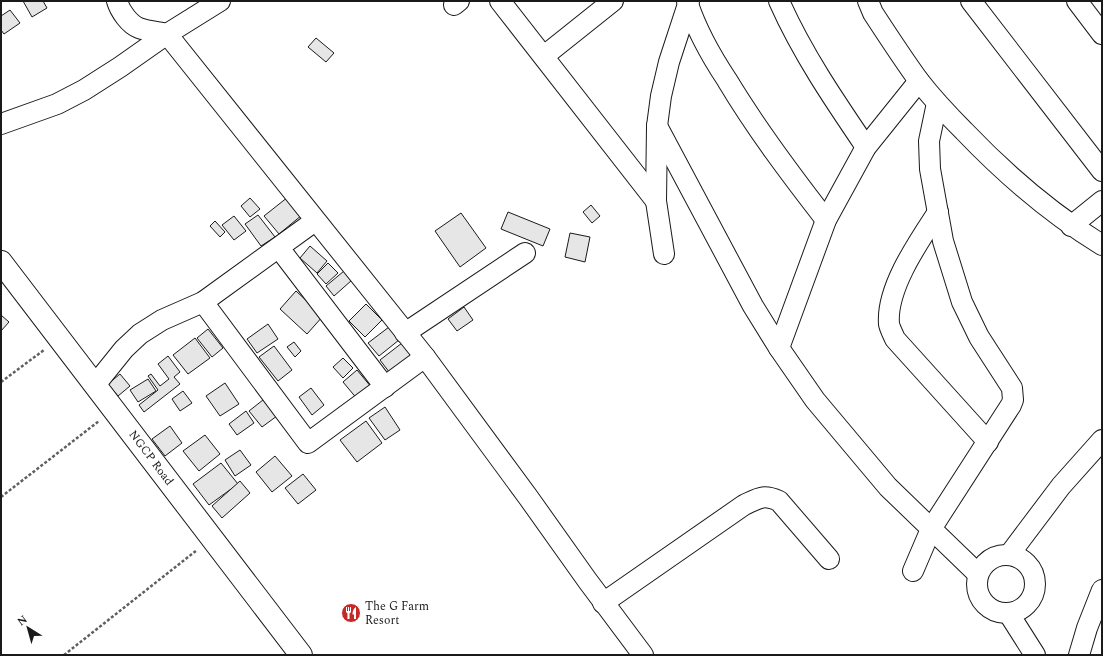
<svg xmlns="http://www.w3.org/2000/svg" width="1103" height="656" viewBox="0 0 1103 656" font-family="Spectral,serif">
<rect width="100%" height="100%" fill="#fff"/>
<g fill="#e6e6e6" stroke="#1a1a1a">
<path d="M23,1H43L47,8L32,17Z"/>
<path d="M10,10L20,23L4,34L1,30V16Z"/>
<path d="M316,38L334,53L326,62L308,47Z"/>
<path d="M288,197L302,215L279,234L264,216Z"/>
<path d="M250,198L260,209L250,217L241,206Z"/>
<path d="M591,205L600,216L592,223L583,212Z"/>
<path d="M508,212L550,229L543,246L501,229Z"/>
<path d="M461,213L486,248L460,267L435,231Z"/>
<path d="M258,215L275,237L261,246L245,224Z"/>
<path d="M234,216L246,231L234,240L222,225Z"/>
<path d="M215,221L225,232L220,237L210,226Z"/>
<path d="M570,233L590,237L585,262L565,257Z"/>
<path d="M310,246L327,261L317,273L300,258Z"/>
<path d="M328,263L338,273L326,284L317,274Z"/>
<path d="M344,271L352,280L334,296L326,286Z"/>
<path d="M296,291L323,316L307,334L280,309Z"/>
<path d="M366,304L382,320L365,337L349,321Z"/>
<path d="M464,307L473,320L457,331L448,319Z"/>
<path d="M1,315L9,322L1,331Z"/>
<path d="M268,324L278,339L257,353L247,339Z"/>
<path d="M389,327L399,340L379,356L368,343Z"/>
<path d="M208,329L223,348L212,357L197,338Z"/>
<path d="M195,338L210,358L188,374L173,355Z"/>
<path d="M294,342L301,351L295,357L287,347Z"/>
<path d="M402,343L415,361L393,377L380,360Z"/>
<path d="M274,346L292,370L278,381L259,357Z"/>
<path d="M168,356L180,372L174,377L180,384L144,412L139,405L158,390L148,376L151,374L160,386L169,379L158,364Z"/>
<path d="M343,358L353,368L343,378L333,367Z"/>
<path d="M357,370L372,388L358,400L343,382Z"/>
<path d="M120,374L130,386L118,396L108,384Z"/>
<path d="M148,379L156,391L138,402L130,390Z"/>
<path d="M225,383L239,404L220,416L206,396Z"/>
<path d="M311,388L324,405L312,415L299,397Z"/>
<path d="M183,391L192,403L180,411L172,399Z"/>
<path d="M268,396L281,413L262,427L249,411Z"/>
<path d="M385,407L400,430L385,440L369,418Z"/>
<path d="M246,411L254,423L237,435L229,424Z"/>
<path d="M366,421L382,443L357,462L340,440Z"/>
<path d="M170,426L182,443L165,456L152,439Z"/>
<path d="M205,435L220,454L199,471L183,451Z"/>
<path d="M240,450L251,465L235,476L225,460Z"/>
<path d="M275,456L292,476L272,492L256,472Z"/>
<path d="M221,463L238,484L209,505L193,484Z"/>
<path d="M303,474L316,490L298,504L285,488Z"/>
<path d="M240,481L250,493L222,518L212,506Z"/>
</g>
<g fill="none" stroke-linecap="round" stroke-linejoin="round">
<g stroke="#1a1a1a" stroke-width="22">
<g id="minor">
<path d="M117,1C120,11 129,24 139,28C147,31 158,32 167,34L425,357L528,497L587,580L643,655"/>
<path d="M500,1L656,201"/>
<path d="M687,1C696,29 711,56 727,80C757,130 791,175 826,220"/>
<path d="M779,1C802,53 834,100 866,147"/>
<path d="M868,1L873,13C888,36 903,59 919,81C933,99 948,115 964,131C1006,175 1050,213 1102,245"/>
<path d="M971,1L1102,171"/>
<path d="M1077,1L1102,34"/>
<path d="M454,5L459,1"/>
<path d="M544,56L613,1"/>
<path d="M1,124L57,104L84,90L120,67L167,34L220,1"/>
<path d="M657,126L753,306L779,348L815,400L888,487L978,574"/>
<path d="M938,212C919,241 886,288 889,324C890,329 893,334 895,339L988,442"/>
<path d="M1071,226L1102,201"/>
<path d="M279,248L385,387"/>
<path d="M664,254L656,201L657,126L661,96L669,62L689,1"/>
<path d="M203,302L308,443L425,357"/>
<path d="M405,333L525,253"/>
<path d="M779,348L826,220L866,147L919,81"/>
<path d="M95,385L124,349L140,334L162,320L203,302L315,221"/>
<circle cx="1006" cy="584" r="29"/>
<path d="M1009,555L1061,486L1102,440"/>
<path d="M913,571L931,529L1011,405L1013,400L1012,388L979,337L962,302L943,241L930,169L929,141L937,103"/>
<path d="M603,603L744,505C759,498 763,494 779,501L829,559"/>
<path d="M1009,614L1035,655"/>
<path d="M1079,655L1087,628L1102,590"/>
</g>
</g>
<g stroke="#1a1a1a" stroke-width="24">
<path id="major" d="M1,262L301,655"/>
</g>
<g stroke="#5f5f5f" stroke-width="2.5" stroke-dasharray="3 2" stroke-linecap="butt">
<path d="M1,382L44,350"/>
<path d="M1,497L99,421"/>
<path d="M64,655L197,550"/>
</g>
<use href="#minor" stroke="#fff" stroke-width="20"/>
<use href="#major" stroke="#fff" stroke-width="22"/>
</g>
<defs>
<g id="restaurant-disc" transform="scale(1)"><circle r="9.5" fill="#c62828" stroke="#fff"/><path d="M-5-6h1v4h1v-4h1v4h1v-4h1v5L-1.5 .5V6h-2V.5L-5-1ZM5-6V6H3V1.5H1.5Q1.5-4 5-6Z" fill="#fff"/></g>
</defs>
<g fill-rule="evenodd">
<use href="#restaurant-disc" x="351" y="613"/>
</g>
<g text-anchor="middle" dominant-baseline="central" stroke-width="3" stroke-linejoin="round" paint-order="stroke">
<g font-size="12" fill="#1a1a1a" stroke="#fff">
<text transform="translate(151 458) rotate(53)">NGCP Road</text>
</g>
<g font-size="12" fill="#1a1a1a" stroke="#fff" text-anchor="start">
<text x="365" y="606">The G Farm<tspan x="365" dy="14">Resort</tspan></text>
</g>
</g>
<rect width="1103" height="656" fill="none" stroke="#1a1a1a" stroke-width="4"/>
<g transform="translate(28 628) rotate(323)" stroke="#ffffff" stroke-width="3" paint-order="stroke">
<path d="M0-3L7 15L0 10L-7 15Z" fill="#1a1a1a"/>
<text y="-6" font-size="11" font-weight="bold" text-anchor="middle" fill="#1a1a1a">N</text>
</g>
</svg>
